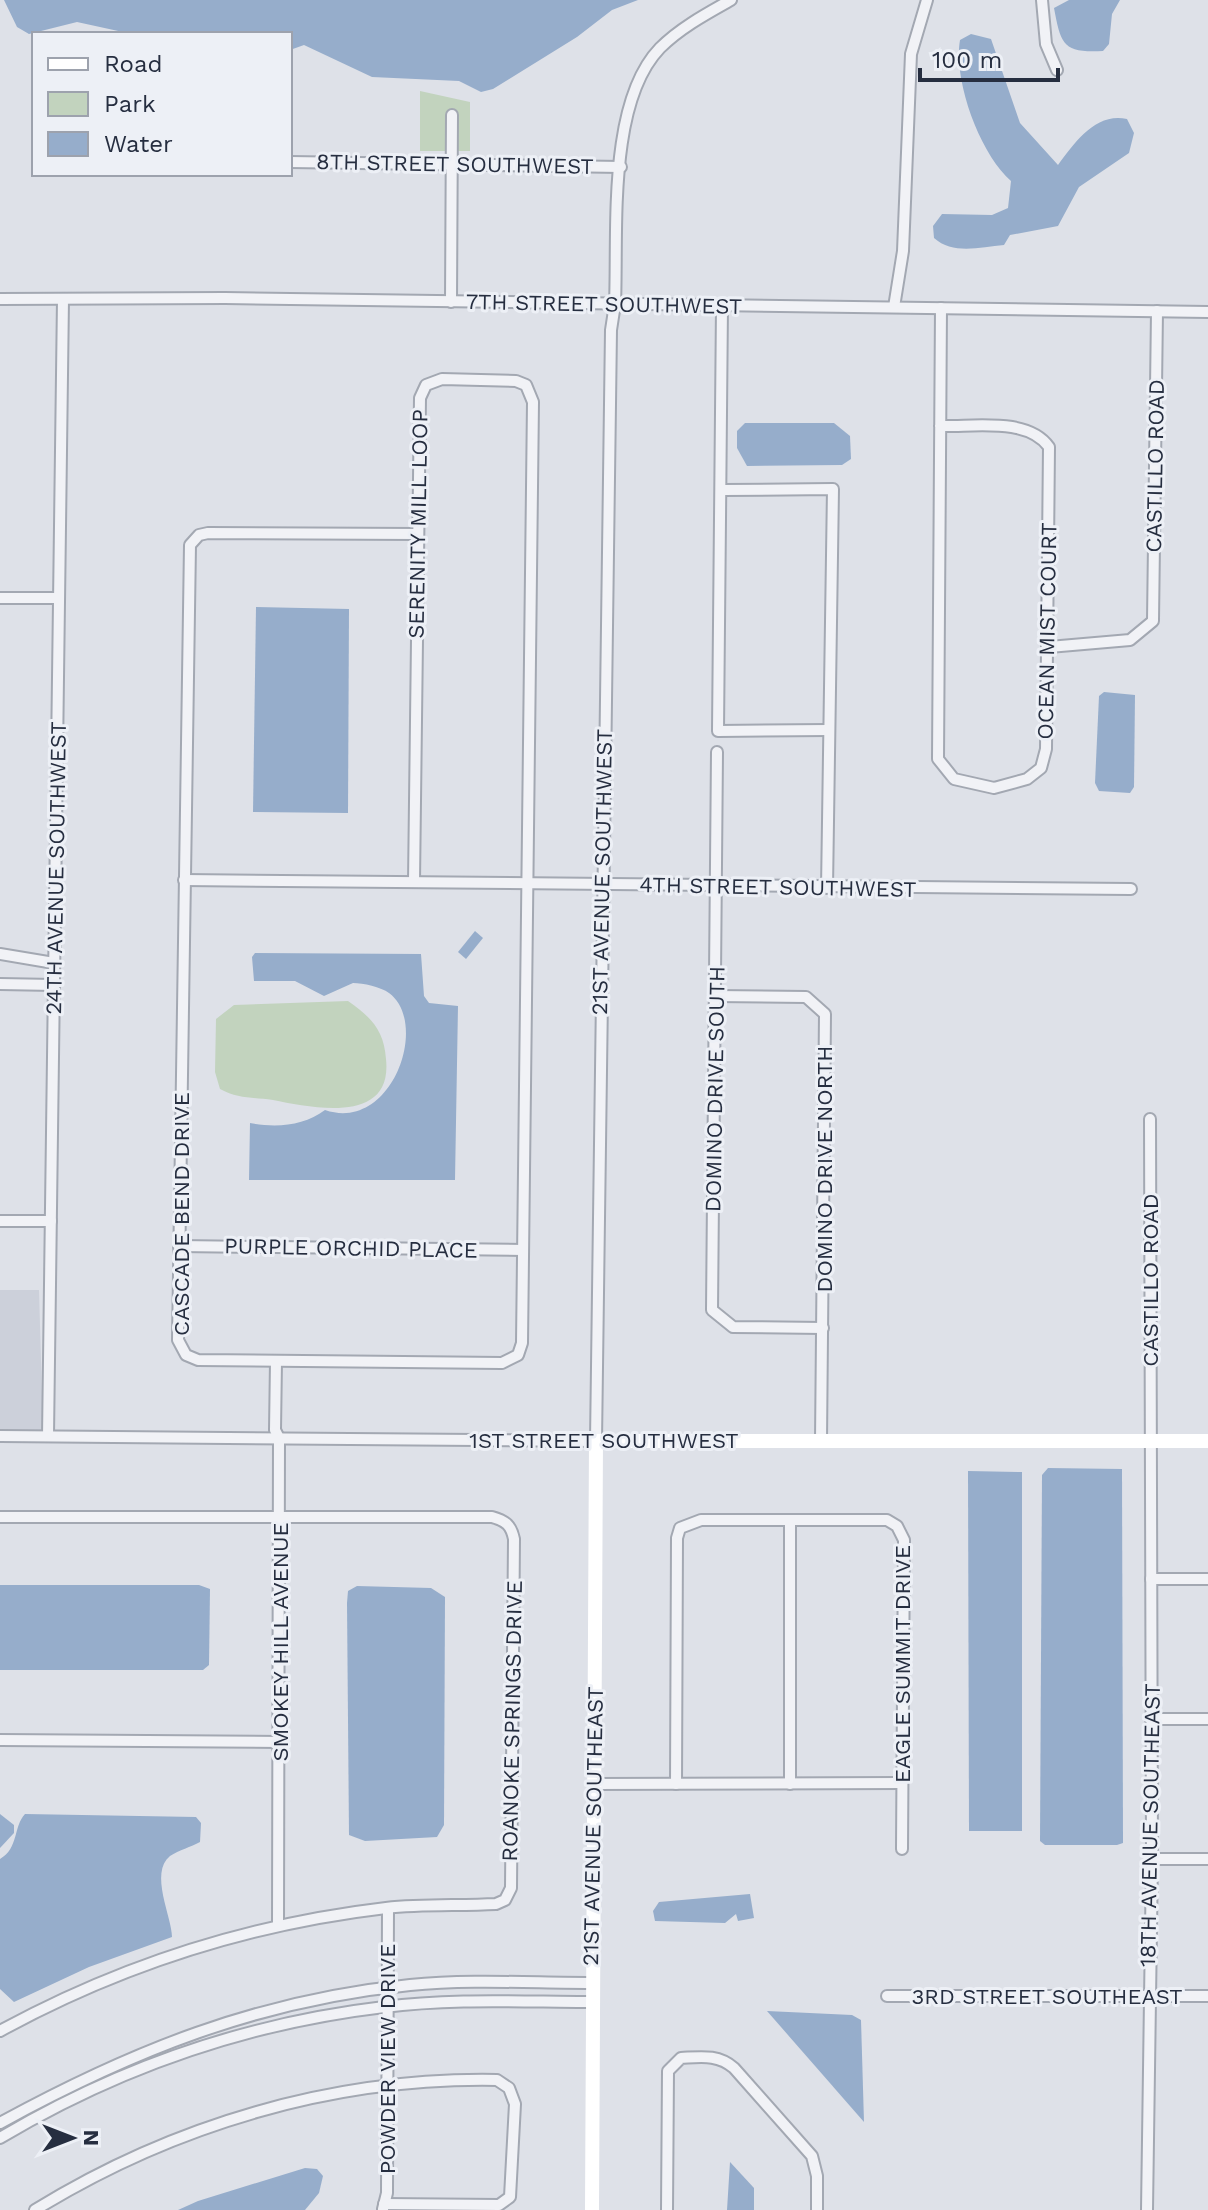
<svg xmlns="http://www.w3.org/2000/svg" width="1208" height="2210" viewBox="0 0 1208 2210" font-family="'Work Sans',sans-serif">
<rect width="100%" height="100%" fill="#dee1e8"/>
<path fill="#ccd0da" d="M0,1290H39L43,1431H0Z"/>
<g fill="#c2d3be">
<path d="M420,91L470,102V151H420Z"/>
<path d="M348,1001C371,1017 384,1030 386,1059C393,1125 313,1108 273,1100C253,1097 238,1099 220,1089L215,1072L216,1019L234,1005Z"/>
</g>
<g fill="#96adcb">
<path d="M4,0H638L612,10L577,37L493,89L481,92L459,81L372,77L304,45L290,50V34H132L77,22L29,34L17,27Z"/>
<path d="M1069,0H1120L1112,14L1109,44L1103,51C1063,53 1061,45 1054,8Z"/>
<path d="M971,34L991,39L1020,123L1058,165C1075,142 1096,112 1127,119L1134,133L1129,153L1079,187L1058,226L1010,235L1004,245C980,247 953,255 934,238L933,226L942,214L992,215L1008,208L1011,181C980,154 953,81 960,40Z"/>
<path d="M745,423H834L850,436L851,459L842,465L747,466L737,448V431Z"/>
<path d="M256,607L349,609L348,813L253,812Z"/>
<path d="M1104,692L1135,695L1134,787L1130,793L1099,791L1095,783L1099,696Z"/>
<path d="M475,931L483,938L466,959L458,952Z"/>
<path d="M255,953L421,954L424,996L429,1003L458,1006L455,1180H249L250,1123C276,1128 304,1126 325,1110C392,1133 430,1023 389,993C381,987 363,983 353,983L324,996L295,981H254L252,957Z"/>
<path d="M1048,1468L1122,1469L1123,1839V1843L1117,1845H1045L1040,1841L1042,1475Z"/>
<path d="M968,1471L1022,1472V1831H969Z"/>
<path d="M0,1585H199L210,1589L209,1665L203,1670H0Z"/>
<path d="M357,1586L431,1588L445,1597L444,1825L437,1837L365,1841L349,1835L347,1603L348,1591Z"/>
<path d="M0,1814L14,1825V1833L0,1848Z"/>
<path d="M25,1814L196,1817L201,1823L200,1842C191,1847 179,1850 170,1856C149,1873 172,1917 172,1937L89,1967L14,2002L0,1989V1859C19,1848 13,1827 25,1814Z"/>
<path d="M750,1894L754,1918L738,1921L736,1914L725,1923L655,1921L653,1911L659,1902Z"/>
<path d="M767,2011L852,2015L861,2020L864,2122Z"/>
<path d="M730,2162L754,2188V2210H727Z"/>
<path d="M305,2168L317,2169L323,2176L319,2193L305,2210H178L198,2201Z"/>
</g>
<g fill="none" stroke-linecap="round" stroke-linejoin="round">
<g stroke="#a3a8b2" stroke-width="14">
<g id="street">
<path d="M1042,0L1046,44L1057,70"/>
<path d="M290,162L621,167"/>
<path d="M0,299L225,298L1208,312"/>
<path d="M451,302L452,115"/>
<path d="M722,306L718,731L829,730"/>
<path d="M894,307L903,251L911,54L927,0"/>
<path d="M940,426C974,427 1028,417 1049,447L1046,749L1041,768L1027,779L994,788L954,779L938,759L941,308"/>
<path d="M723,490L833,489L827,888"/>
<path d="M0,598H59"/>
<path d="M1049,647L1130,640L1153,621L1157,311"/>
<path d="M717,752L712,1310L733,1327L823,1328"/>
<path d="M184,880L1131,889"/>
<path d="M414,882L420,398L426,385L442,379L516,381L526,385L533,402L522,1343L518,1355L502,1363L198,1360L186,1355L178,1340L190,545L199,535L208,533L418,534"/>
<path d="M0,954L54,963"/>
<path d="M0,984L54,985"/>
<path d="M715,996L806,997L825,1014L821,1441"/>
<path d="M0,1221H51"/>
<path d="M179,1246L523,1250"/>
<path d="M276,1361L275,1430L279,1438L278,1924"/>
<path d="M0,1436L596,1441L611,330L615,304C618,231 607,103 660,48C680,28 706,14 731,0"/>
<path d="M48,1436L63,299"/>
<path d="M0,1517H492C506,1521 511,1525 514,1539L511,1888L505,1900L496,1904C459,1906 423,1904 386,1908C249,1924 121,1965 0,2031"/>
<path d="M790,1520V1784"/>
<path d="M1151,1579H1208"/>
<path d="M1151,1719H1208"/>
<path d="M0,1740L281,1742"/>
<path d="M594,1784L902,1783"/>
<path d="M676,1784L677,1538L680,1528L701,1520H887L897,1526L904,1540L902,1849"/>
<path d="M1152,1859H1208"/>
<path d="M887,1996H1208"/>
<path d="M0,2123C132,2051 258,2000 410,1985C470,1979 531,1983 592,1983"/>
<path d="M0,2138C118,2068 248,2023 384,2007C453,1998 523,2002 592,2002"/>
<path d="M383,2209L387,2193L388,1908"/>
<path d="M35,2210C173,2125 334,2077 497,2080L509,2088L515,2104L510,2197L499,2205L384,2204"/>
<path d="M667,2210L668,2071L681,2058C701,2057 718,2054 734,2068L812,2156L817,2176V2210"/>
<path d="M1147,2210L1152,1859L1150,1119"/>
</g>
</g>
<use href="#street" stroke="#f1f2f6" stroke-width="10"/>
<path stroke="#fff" stroke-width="14" d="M592,2210L596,1441H1208"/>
</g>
<g text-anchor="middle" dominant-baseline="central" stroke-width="6" stroke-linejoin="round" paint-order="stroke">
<g font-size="22" fill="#262e40" stroke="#edf0f6">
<text transform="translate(455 164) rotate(1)">8TH STREET SOUTHWEST</text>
<text transform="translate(604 304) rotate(1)">7TH STREET SOUTHWEST</text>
<text transform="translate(1155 466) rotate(-89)">CASTILLO ROAD</text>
<text transform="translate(418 524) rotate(-89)">SERENITY MILL LOOP</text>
<text transform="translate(1047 631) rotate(-89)">OCEAN MIST COURT</text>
<text transform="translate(56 868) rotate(-89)">24TH AVENUE SOUTHWEST</text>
<text transform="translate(602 872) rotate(-89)">21ST AVENUE SOUTHWEST</text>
<text transform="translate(778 887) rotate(1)">4TH STREET SOUTHWEST</text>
<text transform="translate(715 1089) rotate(-89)">DOMINO DRIVE SOUTH</text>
<text transform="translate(824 1169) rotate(-90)">DOMINO DRIVE NORTH</text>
<text transform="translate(181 1214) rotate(-90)">CASCADE BEND DRIVE</text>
<text transform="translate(351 1248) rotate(1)">PURPLE ORCHID PLACE</text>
<text transform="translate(1150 1280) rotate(-90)">CASTILLO ROAD</text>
<text x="604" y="1440">1ST STREET SOUTHWEST</text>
<text transform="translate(280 1642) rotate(-90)">SMOKEY HILL AVENUE</text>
<text transform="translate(902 1664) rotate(-90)">EAGLE SUMMIT DRIVE</text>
<text transform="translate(512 1721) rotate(-89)">ROANOKE SPRINGS DRIVE</text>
<text transform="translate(1150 1825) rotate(-89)">18TH AVENUE SOUTHEAST</text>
<text transform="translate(593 1826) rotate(-89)">21ST AVENUE SOUTHEAST</text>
<text x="1047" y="1996">3RD STREET SOUTHEAST</text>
<text transform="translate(387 2059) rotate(-90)">POWDER VIEW DRIVE</text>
</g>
</g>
<rect x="32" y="32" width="260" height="144" fill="#edf0f6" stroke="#9da2ad" stroke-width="2"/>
<rect x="48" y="58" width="40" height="12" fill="#ffffff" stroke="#9da2ad" stroke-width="2"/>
<text x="104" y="72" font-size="24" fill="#262e40">Road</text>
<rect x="48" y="92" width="40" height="24" fill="#c2d3be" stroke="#9da2ad" stroke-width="2"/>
<text x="104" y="112" font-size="24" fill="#262e40">Park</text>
<rect x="48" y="132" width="40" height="24" fill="#96adcb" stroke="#9da2ad" stroke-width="2"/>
<text x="104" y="152" font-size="24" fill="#262e40">Water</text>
<g transform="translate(72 2138) rotate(90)" stroke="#edf0f6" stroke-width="6" paint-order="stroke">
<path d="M0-6L14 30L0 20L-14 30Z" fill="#262e40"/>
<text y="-12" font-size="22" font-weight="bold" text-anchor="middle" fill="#262e40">N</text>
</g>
<path d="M920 68v12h138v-12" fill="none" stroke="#262e40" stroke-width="4"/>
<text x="932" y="68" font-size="24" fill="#262e40" stroke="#edf0f6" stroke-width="6" paint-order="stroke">100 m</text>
</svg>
